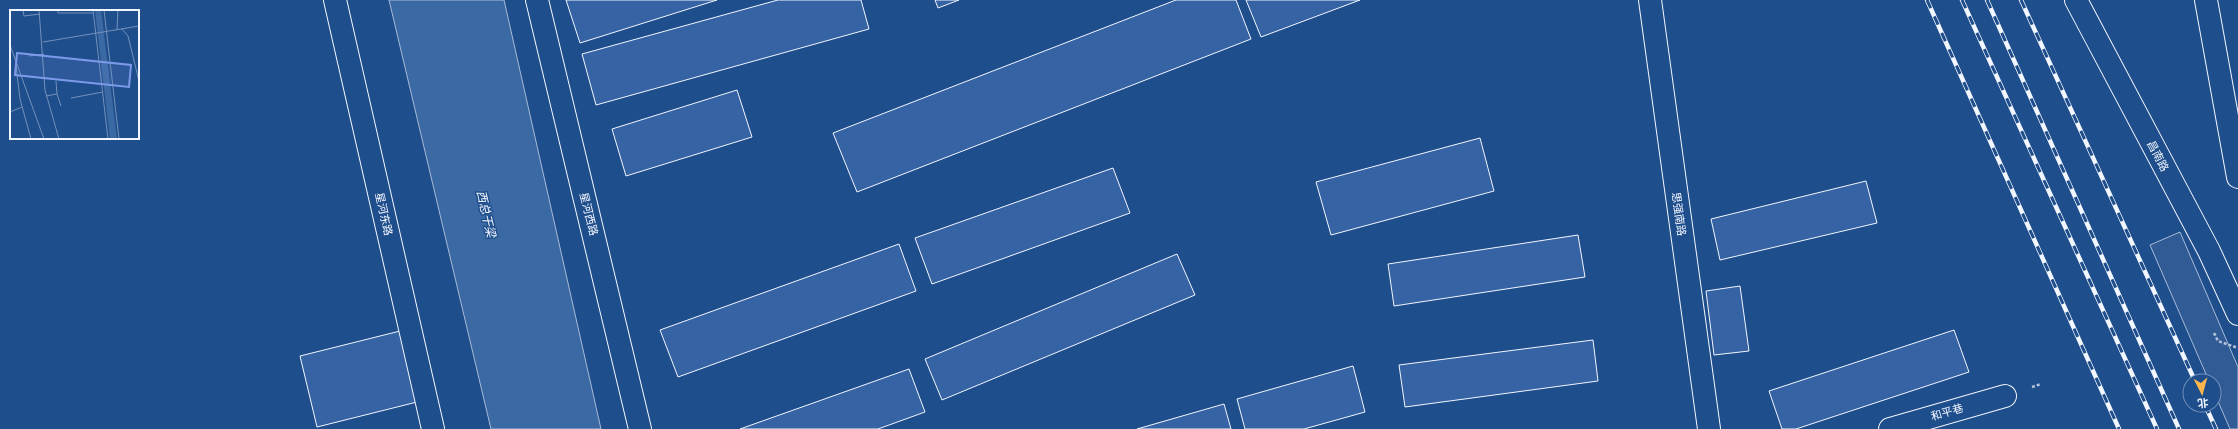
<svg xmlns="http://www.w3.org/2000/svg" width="2238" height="429" viewBox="0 0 2238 429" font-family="'Public Sans','Noto Sans SC',sans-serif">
<rect width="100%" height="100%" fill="#1f4e8c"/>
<path fill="#305b95" stroke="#a8bbd7" d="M2180,232L2238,367V429H2230L2214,392V381H2209L2150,245Z"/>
<path fill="#3b69a3" stroke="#a8bbd7" d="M389,0H504L601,429H491Z"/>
<g fill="#3563a3" stroke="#f2f6ff">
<path d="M566,0H717L580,43Z"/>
<path d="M778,0H861L869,29L596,105L582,54Z"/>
<path d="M935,0H959L938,8Z"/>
<path d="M1176,0H1236L1251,39L857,192L833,133Z"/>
<path d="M1246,0H1360L1261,37Z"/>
<path d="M737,90L752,137L626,176L612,129Z"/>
<path d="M1480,138L1494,191L1331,235L1316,182Z"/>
<path d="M1113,168L1130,213L932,284L915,238Z"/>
<path d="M1866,181L1877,223L1720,260L1711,219Z"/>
<path d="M1578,235L1585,277L1394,306L1388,264Z"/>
<path d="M899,244L916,291L678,377L660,330Z"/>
<path d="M1177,254L1195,295L942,400L925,359Z"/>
<path d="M1740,286L1749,351L1714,355L1706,291Z"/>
<path d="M404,330L421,401L317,427L300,356Z"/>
<path d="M1954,330L1969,372L1796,429H1782L1769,391Z"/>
<path d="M1593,340L1598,381L1405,407L1399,365Z"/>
<path d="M1353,366L1365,412L1304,429H1245L1237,399Z"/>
<path d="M909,369L925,412L878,429H740Z"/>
<path d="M1224,404L1231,429H1137Z"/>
</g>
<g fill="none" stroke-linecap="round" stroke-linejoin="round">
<g stroke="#f2f6ff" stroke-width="24">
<g id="minor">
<path d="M537,0L640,429"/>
<path d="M1650,0L1709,429"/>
<path d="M2076,0L2209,251L2238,314"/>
<path d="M2206,0L2238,177"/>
<path d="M1890,429L2005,396"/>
</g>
</g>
<g stroke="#f2f6ff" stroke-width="24">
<path id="major" d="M335,0L433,429"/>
</g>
<g stroke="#b3c4dc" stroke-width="2.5" stroke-dasharray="3 2" stroke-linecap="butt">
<path d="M2214,333L2218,341L2238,348"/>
<path d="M2032,387L2041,384"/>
</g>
<use href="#minor" stroke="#1f4e8c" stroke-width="22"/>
<use href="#major" stroke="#1f4e8c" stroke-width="22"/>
<g stroke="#f2f6ff" stroke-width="4.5">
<g id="rail">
<path d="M1927,0L2119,429"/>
<path d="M1962,0L2157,429"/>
<path d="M1987,0L2179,429"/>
<path d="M2021,0L2195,381"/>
<path d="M2205,405L2216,429"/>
</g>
</g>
<use href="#rail" stroke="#1f4e8c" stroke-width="3" stroke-dasharray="9" stroke-linecap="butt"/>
</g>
<g text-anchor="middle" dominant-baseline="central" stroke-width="3" stroke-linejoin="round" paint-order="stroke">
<g font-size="11" fill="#f2f6ff" stroke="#1f4e8c">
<text transform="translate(2158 156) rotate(62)">昌南路</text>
<text transform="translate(384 214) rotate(77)">星河东路</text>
<text transform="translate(589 214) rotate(76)">星河西路</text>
<text transform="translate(1679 214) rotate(82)">思强南路</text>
<text transform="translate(1947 412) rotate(-16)">和平巷</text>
</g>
<g font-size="12" font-style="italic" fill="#f2f6ff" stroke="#1f4e8c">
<text transform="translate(486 214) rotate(77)">西总干梁</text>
</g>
</g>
<g transform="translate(10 10)">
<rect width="129" height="129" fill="#1f4e8c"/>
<path d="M85,0H91L107,129H100Z" fill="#3b69a3"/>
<path fill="none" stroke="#7391ba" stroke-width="1" d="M13,0L14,6L30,4M29,0L35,80L49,129M48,0V3H83M83,0L98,129M94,0L109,129M107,19L108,0M112,19L118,26L129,71M33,32L129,16M0,35L34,129M19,46L34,44M6,56L10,89L21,129M47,84L51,96M36,86L47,84L46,71M61,88L93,82M0,102L12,97"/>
<path fill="#7d9aea" fill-opacity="0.15" stroke="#7d9aea" stroke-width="2" d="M7,43L121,55L119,77L5,65Z"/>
<rect width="129" height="129" fill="none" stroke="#f2f6ff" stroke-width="2"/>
</g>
<g transform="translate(2202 393) rotate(174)"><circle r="19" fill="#1f4e8c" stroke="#7391ba"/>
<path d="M0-3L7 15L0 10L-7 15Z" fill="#ffb74d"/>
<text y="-6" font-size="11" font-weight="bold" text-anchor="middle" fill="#f2f6ff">北</text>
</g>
</svg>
